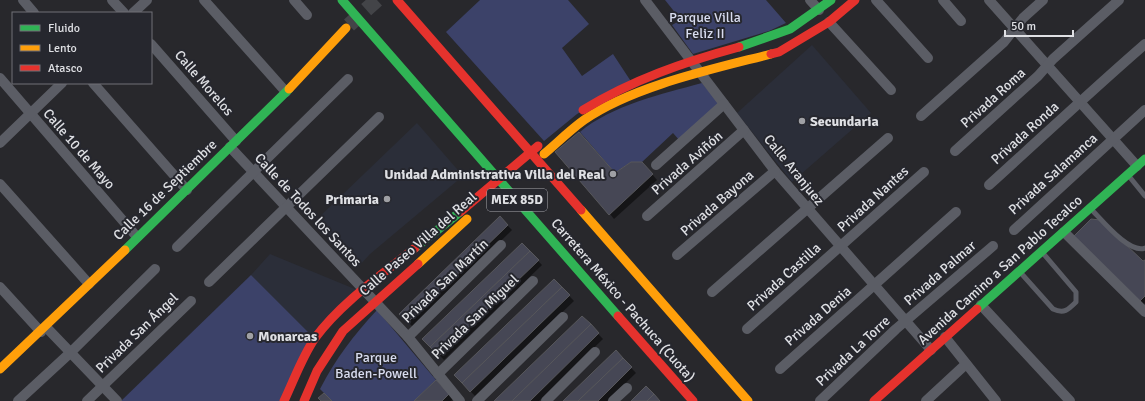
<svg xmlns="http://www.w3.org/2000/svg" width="1145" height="401" viewBox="0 0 1145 401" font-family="Signika,sans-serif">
<rect width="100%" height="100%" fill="#28282c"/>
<g fill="#2b2e39">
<path d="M812,45L871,113L792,182L737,113Z"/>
<path d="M417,123L463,176L370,254L359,266L314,222Z"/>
<path d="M270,254L362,292L315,339L251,275Z"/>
</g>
<g fill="#3c4269">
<path d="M480,0H568L589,24L562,48L582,76L613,54L632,83L577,114L544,141L446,32Z"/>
<path d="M665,0H766L786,23L769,31L693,54L672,25L681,20Z"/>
<path d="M702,83L722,107L680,141L673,133L642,162H631L615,173L580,132C612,105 662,94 702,83Z"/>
<path d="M251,275L315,339L283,401H121Z"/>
<path d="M377,310L436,380L414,401H332L320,389C336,358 353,336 377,310Z"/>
</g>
<g fill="#0007">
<path d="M647,168L657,180L614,219L610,214L615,174Z"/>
<path d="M500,218L512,230L413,327L400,314Z"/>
<path d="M1094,220L1143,263L1145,261V303L1142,306Z"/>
<path d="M522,244L542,265L444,360L424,339Z"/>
<path d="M554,280L574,301L475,396L455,375Z"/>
<path d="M582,317L603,339L539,401H496Z"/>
<path d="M616,352L636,373L607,401H565Z"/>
<path d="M436,381L453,399L451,401H415Z"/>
</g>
<g fill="#464755" stroke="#57575b">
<path d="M579,132L615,173L631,162H642L653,174L609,215L555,152Z"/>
<path d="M500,216L508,225L407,323L399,314Z"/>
<path d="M1091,219L1100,220L1143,261L1145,260V296L1138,303L1073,237Z"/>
<path d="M522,243L530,251L430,347L422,339Z"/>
<path d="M530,251L539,260L439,356L430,347Z"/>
<path d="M554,279L562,287L462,383L454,375Z"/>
<path d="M562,287L570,295L470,392L462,383Z"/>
<path d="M582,316L591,324L512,401H494Z"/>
<path d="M591,324L599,333L530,401H512Z"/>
<path d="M616,350L623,358L578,401H563Z"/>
<path d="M623,358L632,367L598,401H578Z"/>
<path d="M436,380L449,394L442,401H414Z"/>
<path d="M646,386L654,394L647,401H631Z"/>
<path d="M324,393L332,401H321L318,398Z"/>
<path d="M654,394L660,401H647Z"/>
</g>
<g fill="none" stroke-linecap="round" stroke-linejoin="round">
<path stroke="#434448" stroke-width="15" stroke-dasharray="15 8" stroke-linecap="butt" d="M349,25L377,0"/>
<g stroke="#5b5d65" stroke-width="5">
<path d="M1128,175L1145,196"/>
<path d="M1091,209C1102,220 1129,254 1145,248"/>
<path d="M1020,272L1053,309C1064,314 1068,310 1076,302V292L1042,252"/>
</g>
<g stroke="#5b5d65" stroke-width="10">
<path d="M23,0L34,13"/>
<path d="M112,0L124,13"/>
<path d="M204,0L286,92"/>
<path d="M294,0L307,15"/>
<path d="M645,0L775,171L931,350"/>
<path d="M810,0L819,10"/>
<path d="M876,0L928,58"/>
<path d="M943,0L961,21"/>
<path d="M989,0L1137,166"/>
<path d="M133,13L147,0"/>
<path d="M829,22L891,90"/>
<path d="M151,44L236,141"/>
<path d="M0,78L137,237"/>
<path d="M93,83L187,190"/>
<path d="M921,116L1004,42L1023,18L1043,0"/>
<path d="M0,143L62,83"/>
<path d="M230,147L408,337L460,401"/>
<path d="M955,151L1038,76L1053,59L1119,0"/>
<path d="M656,165L724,104"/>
<path d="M0,184L89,284"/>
<path d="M989,185C1041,138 1092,90 1145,44"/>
<path d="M647,216L744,130"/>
<path d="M1014,230L1145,110"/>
<path d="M1064,232L1145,312"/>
<path d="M177,247L348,79"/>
<path d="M677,255L775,171"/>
<path d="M209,282L379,117"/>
<path d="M0,287L41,332"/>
<path d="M712,292L888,138"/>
<path d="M981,305L1070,401"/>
<path d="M46,327L117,401"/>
<path d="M747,329L924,172"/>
<path d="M408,337L501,245"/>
<path d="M945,337L996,401"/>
<path d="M780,369L956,212"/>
<path d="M438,374L533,281"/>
<path d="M18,401L70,353L155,269"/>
<path d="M87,401L191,301"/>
<path d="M477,401L563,317"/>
<path d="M546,401L595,352"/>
<path d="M613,401L627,388"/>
<path d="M820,401L896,329L993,246"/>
<path d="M926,401L966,364"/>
</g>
<g stroke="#30b455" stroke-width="9">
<path d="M342,0L618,316"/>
<path d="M739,47L790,29L831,0"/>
<path d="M415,248L460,212"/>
<path d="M125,250L289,89"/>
<path d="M977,309L1145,159"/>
</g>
<g stroke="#ff9f0a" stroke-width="9">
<path d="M289,89L346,28"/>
<path d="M544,154C557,143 570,130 584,120C633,86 713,69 771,54"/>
<path d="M581,210L748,401"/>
<path d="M418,264L467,219"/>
<path d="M0,369L125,250"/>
</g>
<g stroke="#e5322d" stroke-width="9">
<path d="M397,0L581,210"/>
<path d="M771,54L779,52L829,22L855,0"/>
<path d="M583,110C632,80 684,62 739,47"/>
<path d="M618,316L693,401"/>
<path d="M284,401C294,380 302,357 315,338C341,303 380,276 415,248"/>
<path d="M304,401L317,371L343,331L418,264"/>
<path d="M874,401L977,309"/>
</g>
<path stroke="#e5322d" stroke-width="9" d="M460,212L538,146"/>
</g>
<g fill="#9fa0a4" stroke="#26272e" stroke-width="1.5">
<circle cx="802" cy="121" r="4"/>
<circle cx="613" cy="174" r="4"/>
<circle cx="387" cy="199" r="4"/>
<circle cx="250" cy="336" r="4"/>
</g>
<g text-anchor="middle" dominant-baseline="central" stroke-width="4" stroke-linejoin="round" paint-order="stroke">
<rect fill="#26272e" stroke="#a8a8ad" stroke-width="1" x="487" y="189" width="60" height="22" rx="3"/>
<g font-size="13" font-weight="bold" fill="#dfe0e4">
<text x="517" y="200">MEX 85D</text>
</g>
<g font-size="14" fill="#d8dcef" stroke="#26272e">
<text x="705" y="17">Parque Villa<tspan x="705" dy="16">Feliz II</tspan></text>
<text x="376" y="357">Parque<tspan x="376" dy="16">Baden-Powell</tspan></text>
</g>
<g font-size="14" fill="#dfe0e4" stroke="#26272e">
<text transform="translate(204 83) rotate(49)">Calle Morelos</text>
<text transform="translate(993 98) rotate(-42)">Privada Roma</text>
<text transform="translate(1025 133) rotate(-42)">Privada Ronda</text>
<text transform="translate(79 149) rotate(49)">Calle 10 de Mayo</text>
<text transform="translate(687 163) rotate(-41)">Privada Aviñón</text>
<text transform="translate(794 170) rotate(51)">Calle Aranjuez</text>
<text transform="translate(1053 174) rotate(-42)">Privada Salamanca</text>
<text transform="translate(165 190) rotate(-44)">Calle 16 de Septiembre</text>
<text transform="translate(873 199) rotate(-42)">Privada Nantes</text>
<text transform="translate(717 203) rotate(-41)">Privada Bayona</text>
<text transform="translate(308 210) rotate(47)">Calle de Todos los Santos</text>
<text transform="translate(418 244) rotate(-41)">Calle Paseo Villa del Real</text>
<text transform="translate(1000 270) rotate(-42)">Avenida Camino a San Pablo Tecalco</text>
<text transform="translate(940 273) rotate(-41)">Privada Palmar</text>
<text transform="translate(784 277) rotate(-42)">Privada Castilla</text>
<text transform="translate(445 281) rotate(-44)">Privada San Martín</text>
<text transform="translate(623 300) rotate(49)">Carretera México - Pachuca (Cuota)</text>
<text transform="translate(818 316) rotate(-41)">Privada Denia</text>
<text transform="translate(475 317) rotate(-44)">Privada San Miguel</text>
<text transform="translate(137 333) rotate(-44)">Privada San Ángel</text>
<text transform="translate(853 351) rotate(-43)">Privada La Torre</text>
</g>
<g font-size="14" font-weight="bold" fill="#dfe0e4" stroke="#26272e" text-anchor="start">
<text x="810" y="121">Secundaria</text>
<text x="605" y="174" text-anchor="end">Unidad Administrativa Villa del Real</text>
<text x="379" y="199" text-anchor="end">Primaria</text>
<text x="258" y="336">Monarcas</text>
</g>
</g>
<rect x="12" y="12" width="140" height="72" fill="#26272e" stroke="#707177"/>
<rect x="20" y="25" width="20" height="6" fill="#30b455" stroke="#707177"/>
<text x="48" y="32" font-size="12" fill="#dfe0e4">Fluido</text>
<rect x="20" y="45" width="20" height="6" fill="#ff9f0a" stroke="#707177"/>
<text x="48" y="52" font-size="12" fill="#dfe0e4">Lento</text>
<rect x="20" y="65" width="20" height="6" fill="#e5322d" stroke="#707177"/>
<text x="48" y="72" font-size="12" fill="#dfe0e4">Atasco</text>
<path d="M1005 30v6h68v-6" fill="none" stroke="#dfe0e4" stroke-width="2"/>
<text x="1011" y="30" font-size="12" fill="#dfe0e4" stroke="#26272e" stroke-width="3" paint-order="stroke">50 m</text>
</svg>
